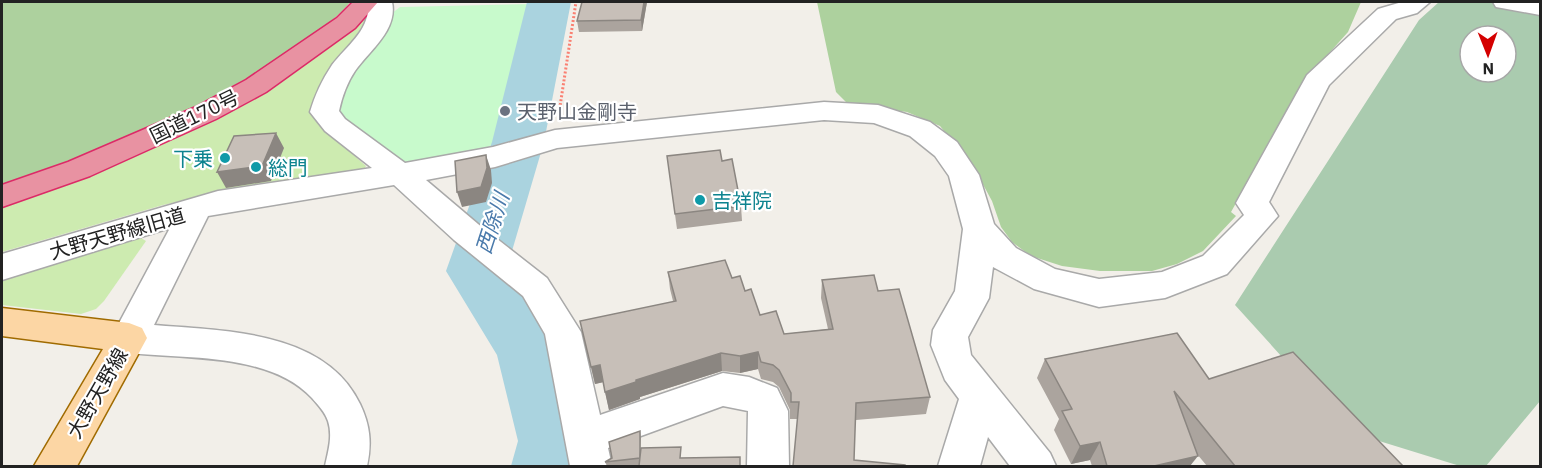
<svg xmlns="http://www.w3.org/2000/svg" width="1542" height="468" viewBox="0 0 1542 468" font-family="'IBM Plex Sans','Noto Sans JP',sans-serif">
<rect width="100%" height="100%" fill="#f2efe9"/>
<g fill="#cdebb0">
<path d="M369,13L333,137L366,166L363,171L202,196L163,205L2,252V207L77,179L268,88C303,66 340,43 369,13Z"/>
<path d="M141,238L146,241L104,301L96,309L81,314L2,305V278Z"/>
</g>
<g fill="#add19e">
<path d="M2,2H350C342,13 331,21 320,30C252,86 165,123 83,155C56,166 29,179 2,186Z"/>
<path d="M817,2H1361L1348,32L1306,79L1231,212L1236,216L1203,251L1177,264L1152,271H1100L1062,266L1031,256L1012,242L1001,227L992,201L973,166L940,126L907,112L848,104L836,92Z"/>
</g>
<path fill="#aacbaf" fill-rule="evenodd" d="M1439,2H1540V401L1486,466H1460L1350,432L1235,305L1419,20ZM1470,36H1506V72H1470Z"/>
<path fill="#c8facc" d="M535,4L514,128L486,149L403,164L340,119L336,107L342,87L391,14L400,7Z"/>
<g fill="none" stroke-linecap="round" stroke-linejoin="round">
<path fill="#aad3df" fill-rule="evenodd" d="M527,2H571L544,142L507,268L552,330L562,349L590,441L585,466H511L518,441L497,355L446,271L492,142Z"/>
<g stroke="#a9a9a9" stroke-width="3">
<g id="minor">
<path d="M368,2H392C398,30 370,50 355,71C347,83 342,97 339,111L345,119L405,163L493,147L555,130L824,102L878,105L930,122L957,142L979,175L994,224L1016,248L1055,269L1099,279L1162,272L1203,256L1244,215L1236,203L1307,75L1378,9L1402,2H1430L1417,13L1396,19L1329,85L1269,202L1278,216L1227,274L1165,298L1099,307L1034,289L993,267L989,298L968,337L971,355L1050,453L1056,466H1010L988,437L980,466H938L959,399L945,380L931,345L933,330L955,291L963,229L949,176L935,156L910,136L874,123L824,120L557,148L495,167L426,180L478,224L547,278L581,332L600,415L723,373L749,377L777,388L788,411L789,466H747L748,411L723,406L608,448L612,466H570L545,334L523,296L454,240L394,185L208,216L154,325C224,331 325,330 360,404C370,425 372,443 367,466H325C328,452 333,436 328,421C325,412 318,405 312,398C270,353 187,359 129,353L116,348L111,338L170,228L2,280V254L218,191L372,168L325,131L310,112C315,95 322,80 332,65C347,45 371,30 368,2Z"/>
<path d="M1493,2H1540V15L1496,7Z"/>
</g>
</g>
<g stroke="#a06b00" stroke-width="3">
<path id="major" d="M2,308L129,323L142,328L147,338L77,466H34L103,349L2,336Z"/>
</g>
<g stroke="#dc2a67" stroke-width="3">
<path id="highway" d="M353,2H378L355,28L266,92L216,119L90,176L2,207V185L68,162L196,107L246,80L337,18Z"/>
</g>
<path stroke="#fa8072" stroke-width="3" stroke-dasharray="2 2" stroke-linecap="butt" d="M559,113L576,2"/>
<use href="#minor" fill="#fff" fill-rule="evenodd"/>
<use href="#major" fill="#fcd6a4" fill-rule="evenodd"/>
<use href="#highway" fill="#e892a2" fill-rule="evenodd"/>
</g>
<g fill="#aba49e">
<path d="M582,2H647L642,31L579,32L577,21Z"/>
<path d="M722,161L741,206L742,221L677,229L669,171Z"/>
<path d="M668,272L732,278L745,291L760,315L784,334L828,329L821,298L822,280L878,291L930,397L926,414L856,420L793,466L798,419H790V410L779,387L773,382L761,379L758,369L740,373L722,371L640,397V399L609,410L603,382L595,384L591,367L673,301L670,289Z"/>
<path d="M1045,359L1209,379L1403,466H1207L1197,454L1190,466H1092L1090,460L1071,464L1054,430L1059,419L1037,378Z"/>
<path d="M640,431L641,438L639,466H607L605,462L612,458Z"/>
</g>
<g fill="#8b8681">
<path d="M644,2H647L642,31L641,20Z"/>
<path d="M276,133L284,148L271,181L226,188L217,172Z"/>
<path d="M486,155L491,170L492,183L486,202L462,207L457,192Z"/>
<path d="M758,352V369L740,373V356Z"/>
<path d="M721,353L722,371L640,397V399L609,410L605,392L636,380Z"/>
<path d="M600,365L604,382L595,384L591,367Z"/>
<path d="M1100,442L1090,460L1071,464L1080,446Z"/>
<path d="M1198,456L1190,466H1154Z"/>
</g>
<g fill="#c7bfb8" stroke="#8b8681" stroke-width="1.5">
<path d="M582,2H644L641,20L577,21Z"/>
<path d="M276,133L262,166L217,172L234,136Z"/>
<path d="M720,150L722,161L732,159L741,206L675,214L667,156Z"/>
<path d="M486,155L487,168L481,187L457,192L455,161Z"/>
<path d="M725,260L732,278L740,276L745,291L751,289L760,315L776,311L784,334L833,329L822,280L874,275L878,291L899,289L930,397L856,403L854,460L905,465V466H793L799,402H791V393L779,370L773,365L761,362L758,352L740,356L721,353L636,380V382L605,392L600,365L591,367L580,321L676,301L668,272Z"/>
<path d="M1177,333L1209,379L1293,352L1403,466H1235L1174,391L1198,456L1154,466H1107L1100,442L1080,446L1062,411L1072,409L1045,359Z"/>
<path d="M640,431V458L605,462L612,458L609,442Z"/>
<path d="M681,447L680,458L740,457V466H639L641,448Z"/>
</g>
<circle fill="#6b7280" stroke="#fff" stroke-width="2" cx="505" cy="111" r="6"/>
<g fill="#0f9aa8" stroke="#fff" stroke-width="2">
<circle cx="225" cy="158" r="6"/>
<circle cx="256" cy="167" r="6"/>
<circle cx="700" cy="200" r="6"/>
</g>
<g text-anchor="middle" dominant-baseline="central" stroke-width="4.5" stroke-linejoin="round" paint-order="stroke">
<g font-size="20" fill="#5b616d" stroke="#fff" text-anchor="start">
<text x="517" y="111">天野山金剛寺</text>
</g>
<g font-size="20" fill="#222" stroke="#fff">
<text transform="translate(194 116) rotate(-26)">国道170号</text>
<text transform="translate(117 233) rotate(-16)">大野天野線旧道</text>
<text transform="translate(97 393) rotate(-60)">大野天野線</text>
</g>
<g font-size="20" fill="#0d838f" stroke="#fff" text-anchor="start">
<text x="213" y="158" text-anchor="end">下乗</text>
<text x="268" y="167">総門</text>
<text x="712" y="200">吉祥院</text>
</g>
<g font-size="21" font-style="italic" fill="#4a7aab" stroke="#fff">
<text transform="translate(492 223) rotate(-72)">西除川</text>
</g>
</g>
<rect width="1542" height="468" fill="none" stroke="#222222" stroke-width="6"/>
<g transform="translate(1488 54) rotate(179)"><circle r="28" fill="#ffffff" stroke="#a7a7a7" stroke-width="1.5"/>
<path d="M0-4.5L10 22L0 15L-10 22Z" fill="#d40000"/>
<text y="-9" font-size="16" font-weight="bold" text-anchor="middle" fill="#222222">N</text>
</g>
</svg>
